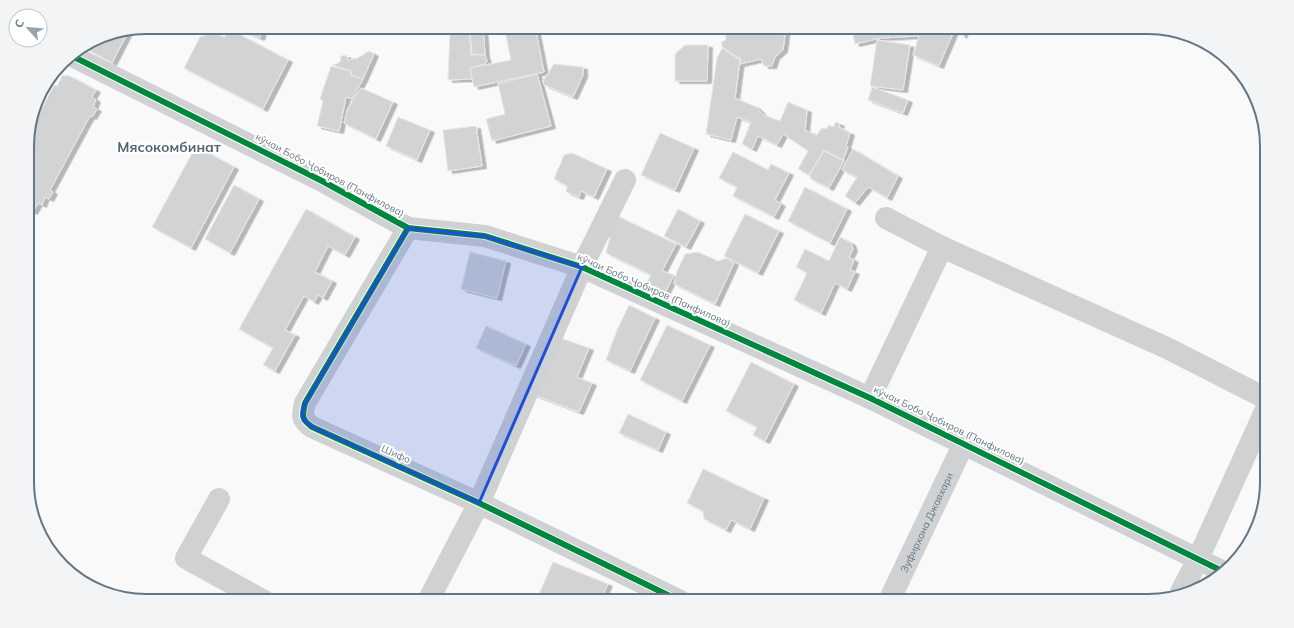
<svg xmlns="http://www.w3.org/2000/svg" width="1294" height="628" viewBox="0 0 1294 628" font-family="Mulish,sans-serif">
<defs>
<filter id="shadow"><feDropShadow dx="4.5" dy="2.5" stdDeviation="0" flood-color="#0004"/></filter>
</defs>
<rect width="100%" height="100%" fill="#f9f9f9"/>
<g fill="#d1d3d4" stroke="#e8e8e8" filter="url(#shadow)">
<path d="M233,27H263L260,38Z"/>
<rect x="437" y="27" width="31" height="1"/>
<path d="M470,27H483L485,55L472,54Z"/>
<path d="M504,27H535L544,72L474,87L470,68L511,60Z"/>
<path d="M721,27H786L783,50L775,57L772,66H764L761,59L740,64L741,59L723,48L721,42L726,40L725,28Z"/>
<path d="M868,27H951L954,31L939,66L913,55L919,36L881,38L855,44L852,31Z"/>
<path d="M956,27H966L962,36Z"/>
<path d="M229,29L288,60L263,109L184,68L200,37L214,32L224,38Z"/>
<path d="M129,30L112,63L83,47L101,36Z"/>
<path d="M450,30H469L471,55H485L487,61L485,64L470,68L472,79L448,80Z"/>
<path d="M877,40L910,45L903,90L870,86Z"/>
<path d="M685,45H708L707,81H675V54Z"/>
<path d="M722,48L740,60L735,98L756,107L764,115L780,121L788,102L807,110L805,131L811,132L816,136L822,128L826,129L829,125L833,127L836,122L840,124L839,127L850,133L846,146L848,147L843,160L824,150L809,175L798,169L808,151L783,134L777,145L758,136L752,149L742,144L751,122L737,117L731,140L706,134L717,58Z"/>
<path d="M369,51L374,54L363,79L352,75L351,71L333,65L340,62L341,56L346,55L348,60L358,58Z"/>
<path d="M554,64L583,67V75L573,97L544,85L543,81Z"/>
<path d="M331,66L350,71L351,75L363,79L352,99L346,97L339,131L317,126L323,101L320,99Z"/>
<path d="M537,74L551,126L492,141L486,119L505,114L498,84Z"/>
<path d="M63,75L70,76L96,90L92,97L96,100L93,107L97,109L92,117L90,116L50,190L53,192L49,199L45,197L42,205L38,203L33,212L27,209V138L32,119L38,116L54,85L57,86Z"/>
<path d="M872,87L908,100L903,113L868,100Z"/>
<path d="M361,88L393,102L376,139L344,123L348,108Z"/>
<path d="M398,117L430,130L417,160L386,146Z"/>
<path d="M476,126L482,166L448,171L443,130Z"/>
<path d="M660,133L694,148L675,190L641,175Z"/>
<path d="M196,146L234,167L191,248L152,227Z"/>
<path d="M853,149L898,176L887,198L868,187L855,203L845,196L857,177L842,170Z"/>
<path d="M824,151L844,161L829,188L811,179L810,174Z"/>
<path d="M733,152L768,170L771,164L789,173L775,200L781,204L774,217L733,196L737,187L719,178Z"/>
<path d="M572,153L607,169L594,197L581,191L579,197L566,192L567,186L554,179L564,155Z"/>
<path d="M234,185L259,199L230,253L205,239Z"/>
<path d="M805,187L847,209L830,243L788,221Z"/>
<path d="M306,209L355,237L345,255L328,246L315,272L332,281L323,298L318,295L314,302L304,296L285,330L295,335L275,371L263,365L273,348L239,329Z"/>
<path d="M678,209L700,221L686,247L664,236Z"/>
<path d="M745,214L779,231L758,273L724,256Z"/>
<path d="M615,215L676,244L662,271L674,275L665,293L646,284L651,275L606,253L610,237L604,233Z"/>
<path d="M840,237L851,243L853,249L849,257L854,260L850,270L855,272L847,289L835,283L821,313L794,300L807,273L796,267L805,249L829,261Z"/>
<path d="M470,252L506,261L497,298L461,289Z"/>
<path d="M698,252L718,261L727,258L734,263L715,304L674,284L677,271L685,254Z"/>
<path d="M629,305L655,318L630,371L606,360L617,330Z"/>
<path d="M667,325L710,345L682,401L640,380Z"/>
<path d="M486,326L526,344L516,366L476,348Z"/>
<path d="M557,337L589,348L577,377L592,383L579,412L532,394Z"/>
<path d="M751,362L794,384L765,441L753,435L757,427L726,411Z"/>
<path d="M628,414L666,432L658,450L619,433Z"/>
<path d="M703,469L764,498L750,529L731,520L726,530L704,519L703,511L687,503Z"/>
<path d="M553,562L608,584L600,601H536Z"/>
</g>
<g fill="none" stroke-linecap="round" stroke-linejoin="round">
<g stroke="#cfd1d2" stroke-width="22">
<path d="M70,55L324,182L408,228L485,236L582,267L870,398L1222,571"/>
<path d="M886,218L942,247L1167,348L1267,399"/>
<path d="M408,228L305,403C302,416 301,419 312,427L479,503L680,601"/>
<path d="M870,398L942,247"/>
<path d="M219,499L186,558L264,601"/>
<path d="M1181,592L1198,559L1267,407"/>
<path d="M428,601L479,503L582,267L625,180"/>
<path id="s1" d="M889,601L964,443"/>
</g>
<g stroke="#fff" stroke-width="8">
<g id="cycleway">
<path d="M70,55L324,182L408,228L485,236L582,267L870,398L1222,571"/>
<path d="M408,228L305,403C302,416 301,419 312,427L479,503L680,601"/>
</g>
</g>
<use href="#cycleway" stroke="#00873e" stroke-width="6"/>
</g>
<path fill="#1d4ed8" fill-opacity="0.2" stroke="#1d4ed8" stroke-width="3" stroke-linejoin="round" d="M408,228L485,236L582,267L479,503L312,427L304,421L302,413L305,403Z"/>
<g text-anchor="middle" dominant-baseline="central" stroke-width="4" stroke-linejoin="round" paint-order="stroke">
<g font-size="10" fill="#647684" stroke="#fff">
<text transform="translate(330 175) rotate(28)">кӯчаи Бобо Ҷобиров (Панфилова)</text>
<text transform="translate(654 290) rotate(24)">кӯчаи Бобо Ҷобиров (Панфилова)</text>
<text transform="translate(949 425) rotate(26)">кӯчаи Бобо Ҷобиров (Панфилова)</text>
<text transform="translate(396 454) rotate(24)">Шифо</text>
<text stroke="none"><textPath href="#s1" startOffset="87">Зуфирхона Джавхари</textPath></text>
</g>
<g font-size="14" font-weight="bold" fill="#56646f" stroke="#fff">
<text x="169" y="147">Мясокомбинат</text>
</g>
</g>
<path d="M0 0H1294V628H0ZM146 34H1148A112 112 0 0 1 1260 146V482A112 112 0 0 1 1148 594H146A112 112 0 0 1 34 482V146A112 112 0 0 1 146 34Z" fill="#f3f4f5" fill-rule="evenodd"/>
<path fill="none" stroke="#647684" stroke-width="2" d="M146 34H1148A112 112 0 0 1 1260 146V482A112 112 0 0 1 1148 594H146A112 112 0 0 1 34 482V146A112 112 0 0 1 146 34Z"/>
<g transform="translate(28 28) rotate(297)"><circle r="19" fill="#ffffff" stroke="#c1c8ce"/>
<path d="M0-3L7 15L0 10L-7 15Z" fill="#98a4ad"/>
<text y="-6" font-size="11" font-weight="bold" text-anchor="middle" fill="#647684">С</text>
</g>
</svg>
